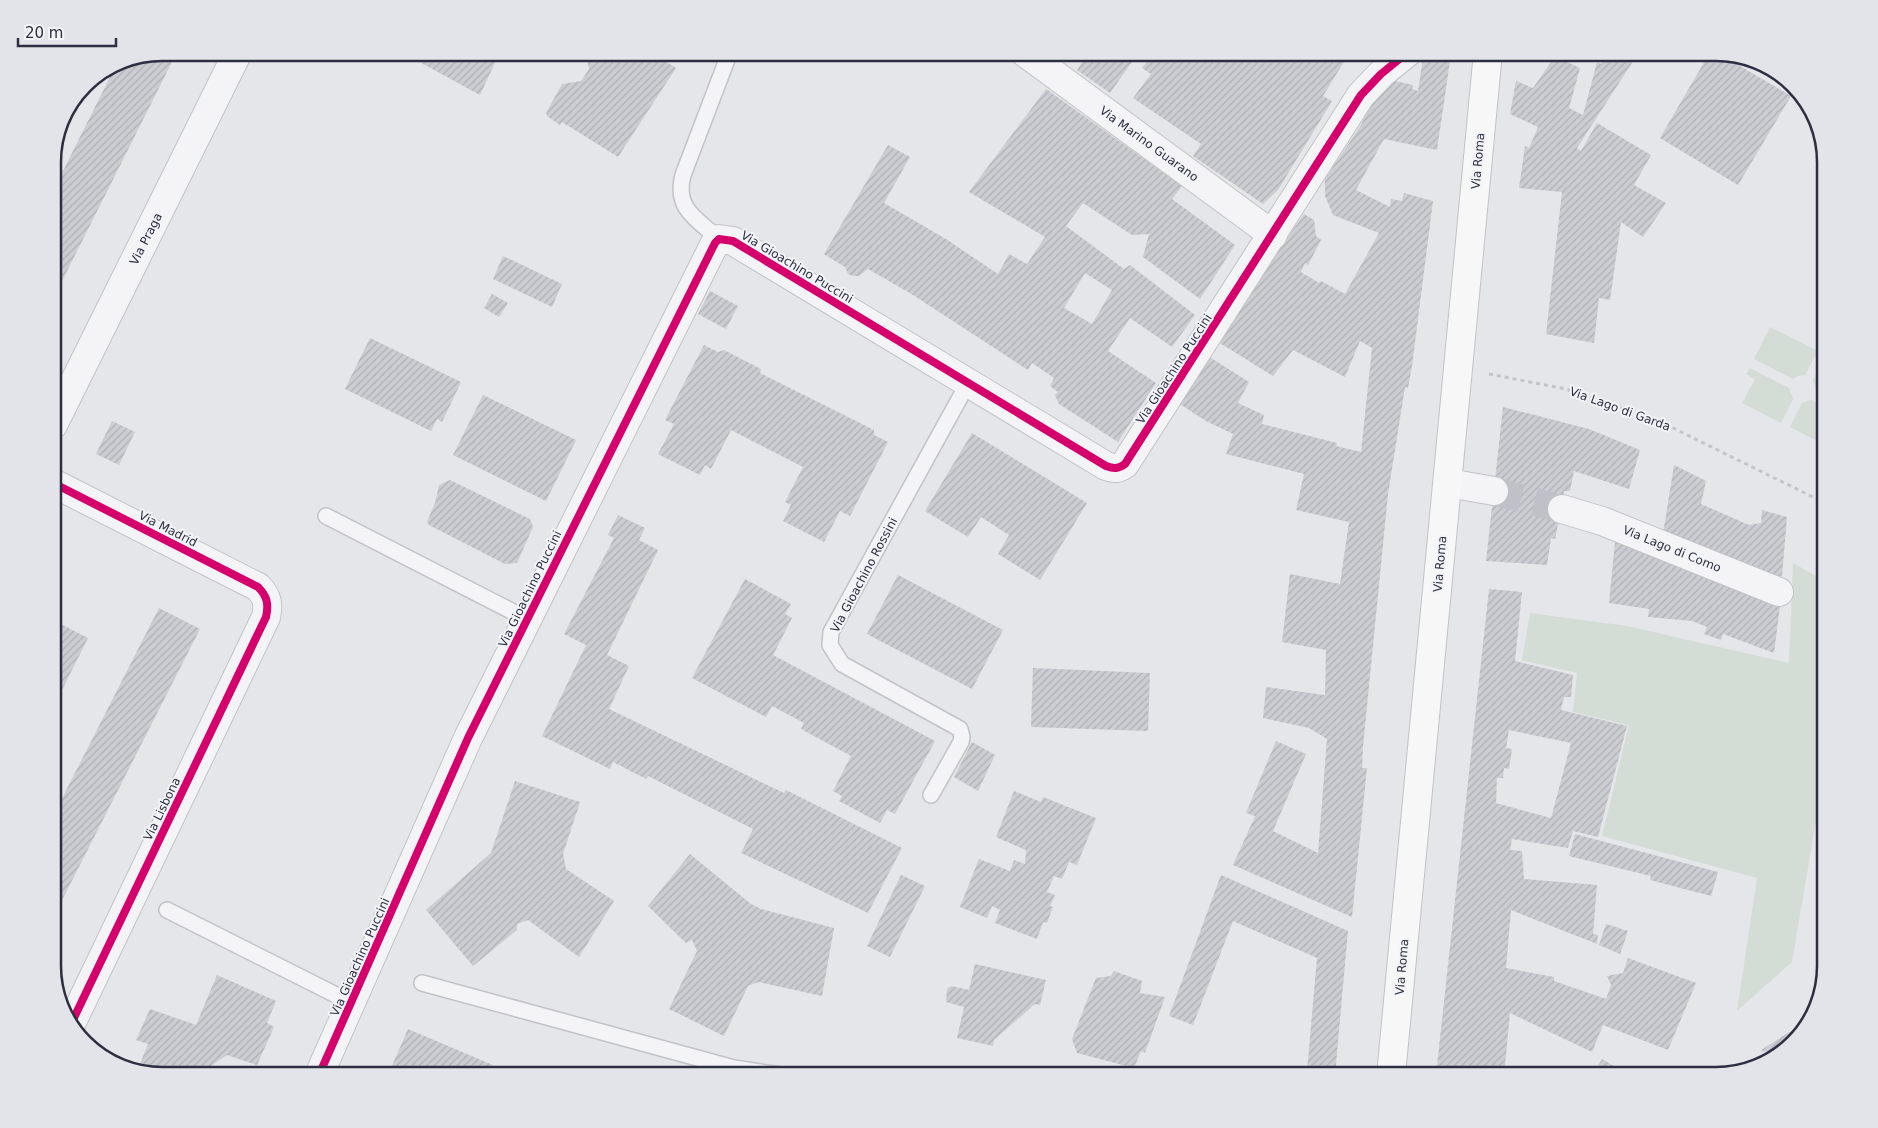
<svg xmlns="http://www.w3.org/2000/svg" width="1878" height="1128" viewBox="0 0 1878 1128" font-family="'DejaVu Sans',sans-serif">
<defs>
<pattern id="building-hatch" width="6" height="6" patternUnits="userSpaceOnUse" patternTransform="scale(1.25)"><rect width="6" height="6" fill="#cccdd2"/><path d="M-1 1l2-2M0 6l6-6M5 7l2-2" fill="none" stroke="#afb0b6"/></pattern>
</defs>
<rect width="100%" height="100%" fill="#e5e6ea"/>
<g fill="#d4dcd6">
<path d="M1770,327L1818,351L1805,375L1798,376L1793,379L1754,359Z"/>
<path d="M1825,357V396L1816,391L1813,380Z"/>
<path d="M1750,368L1789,388L1793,399L1781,423L1742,403L1755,379L1746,374Z"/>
<path d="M1811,400L1825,407V445L1790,427L1802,403Z"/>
<path d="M1793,563L1825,581V806L1819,803L1792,962L1737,1011L1757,878L1602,836L1629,725L1573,712L1577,673L1522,660L1530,613L1627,626L1789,663Z"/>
</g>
<g fill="url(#building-hatch)" fill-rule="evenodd">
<path d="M162,52H177L53,299V191L117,63Z"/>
<path d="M415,52H500L480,95L412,58Z"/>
<path d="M586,52H651L676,68L618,157L562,122L560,125L547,116L546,113L562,84L581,81L589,69Z"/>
<path d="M1089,52H1139L1110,93L1077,70Z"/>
<path d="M1154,52H1350L1323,96L1332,101L1278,190L1263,204L1193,156L1201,144L1133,98L1151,74L1142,68Z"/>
<path d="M1424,52L1451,54L1437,150L1384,139L1356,190L1390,207L1391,199L1402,201L1404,193L1433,201L1412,366L1408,388L1405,387L1388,494L1363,747L1362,768H1367L1352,917L1233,865L1255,816L1246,813L1276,741L1306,754L1273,831L1318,853L1327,739L1309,728L1263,718L1266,687L1325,695L1326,650L1282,642L1290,574L1340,584L1349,522L1296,510L1304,474L1226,454L1233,434L1206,421L1175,401L1208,356L1249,382L1238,403L1264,415L1262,424L1337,443L1336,446L1361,452L1372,348L1360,341L1345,377L1293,350L1273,376L1215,340L1304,214L1314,220L1316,236L1321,240L1308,265L1305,263L1301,272L1319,283L1321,281L1345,294L1379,233L1333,215L1325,196V179L1361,125L1372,100L1386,79L1413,85L1412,89L1418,91Z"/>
<path d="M1531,52H1565L1563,60L1580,68L1569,108L1583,115L1597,62L1602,64L1607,52H1639L1577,148L1581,151L1597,123L1651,155L1634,185L1666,203L1643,237L1621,222L1610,300L1599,298L1594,343L1546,334L1562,192L1519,188L1525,146L1529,148L1538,127L1510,114L1516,81L1533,88L1551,62Z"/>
<path d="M1710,52L1718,53L1791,96L1738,185L1660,138Z"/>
<path d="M1046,89L1182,186L1172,199L1235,245L1200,299L1143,257L1149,234L1132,235L1083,203L1066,226L1124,269L1130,265L1195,315L1172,347L1130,318L1108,351L1156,383L1118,442L1059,404L1055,395L1058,392L1050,386L1054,378L1032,363L1028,370L913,295L868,269L859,276H853L848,274L845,267L824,254L888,145L910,157L884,203L946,239L998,274L1009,254L1027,264L1045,237L969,192ZM1085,273L1112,290L1092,324L1064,308Z"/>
<path d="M503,256L562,284L552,307L493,279Z"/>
<path d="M710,291L738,306L726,329L698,314Z"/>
<path d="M492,294L508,303L499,317L484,308Z"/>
<path d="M370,338L461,382L442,422L437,419L431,431L345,389Z"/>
<path d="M704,345L718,352L724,350L761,369L760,373L874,430V435L888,442L850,516L840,511L824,542L783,521L791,505L785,502L803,467L731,430L711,469L705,465L700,475L658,454L674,424L665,420Z"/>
<path d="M483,395L576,440L546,501L453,455Z"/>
<path d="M1503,407L1589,429L1640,450L1629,489L1574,471L1570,491H1564L1561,524H1558L1555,539L1551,538L1547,565L1486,561Z"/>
<path d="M112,421L135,432L119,465L96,454Z"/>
<path d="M972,433L1087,503L1040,580L998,554L1009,535L981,517L968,537L925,511Z"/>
<path d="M1674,465L1706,481L1701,504L1749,525L1761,523L1762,510L1787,517L1782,576L1774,577L1663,534Z"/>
<path d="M450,480L530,519L533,527L517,563L505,564L429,525L427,522L435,503L439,485Z"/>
<path d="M618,515L645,528L639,540L658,550L607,655L629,666L609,709L784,793L786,790L902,848L868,913L741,853L753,829L648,776L646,779L613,762L610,769L542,736L586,645L564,634L614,538L608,535Z"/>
<path d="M1615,542L1634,543L1781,598L1774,653L1723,634L1721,640L1704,634L1707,627L1692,621L1648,617L1649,609L1609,603Z"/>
<path d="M898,575L1003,630L972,689L867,634Z"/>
<path d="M745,579L791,604L785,614L792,618L773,655L935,741L895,814L887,810L880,823L839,801L842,796L833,791L851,756L801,729L804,723L772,706L766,717L692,678Z"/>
<path d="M1489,589L1522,592L1515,661L1573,675L1571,697H1564L1561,710L1627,726L1598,837L1573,831L1568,848L1512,839L1510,850L1522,851L1524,879L1597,885L1593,934L1598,935L1597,944L1511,910L1506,968L1554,977V981L1606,999L1611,985L1607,976L1623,973L1628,958L1696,983L1668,1050L1603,1025L1592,1052L1510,1013L1504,1075H1436ZM1509,730L1571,743L1551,818L1496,803L1497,778H1503L1504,768L1509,769L1512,749L1506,748Z"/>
<path d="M159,608L200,629L56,912L53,910V816Z"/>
<path d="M53,620L88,638L53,708Z"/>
<path d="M1033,668L1150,673L1148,731L1031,727Z"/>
<path d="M972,742L995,755L978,791L954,777Z"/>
<path d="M515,781L580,802L563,854L566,869L614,901L579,957L528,920L517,924V930L473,966L426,910L491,853Z"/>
<path d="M1014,791L1041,802L1043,797L1096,818L1077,865L1069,862L1062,879L1054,876L1047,892L1055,895L1050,906L1053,907L1047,923L1043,922L1037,939L995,923L1000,910L992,906L987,918L960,907L979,859L1010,871L1014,860L1025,864L1026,850L996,837Z"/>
<path d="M1575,834L1718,872L1711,896L1650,880L1651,876L1569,856Z"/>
<path d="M690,854L751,904L761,909L834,928L822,996L759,982L748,986L724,1036L669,1009L697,951L692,940L686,943L648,906Z"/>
<path d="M901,875L925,886L890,957L867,946Z"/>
<path d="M1221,875L1348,931L1335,1075H1267L1268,1067L1307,1071L1317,958L1233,921L1193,1025L1169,1016Z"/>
<path d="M1606,924L1628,931L1620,954L1599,945Z"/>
<path d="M975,964L1046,980L1040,1005L1035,1004L994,1040L993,1046L957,1038L964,1007L946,1002L947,989L951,986L969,990Z"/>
<path d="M1114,971L1142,981L1140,993L1165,997L1145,1053L1141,1051L1134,1068L1077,1053L1072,1039L1096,978L1111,976Z"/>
<path d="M217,975L276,1001L267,1023L274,1027L257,1065L227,1055L212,1065L208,1075L162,1076L140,1064L148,1044L136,1040L150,1009L196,1025Z"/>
<path d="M1812,1018L1774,1057L1761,1050Z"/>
<path d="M408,1029L493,1065L489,1075H388Z"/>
<path d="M1602,1059L1625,1073L1630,1075H1593Z"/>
</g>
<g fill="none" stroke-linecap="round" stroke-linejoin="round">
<path stroke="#c0c1c8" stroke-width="28" stroke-dasharray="28 14" stroke-linecap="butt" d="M1494,491L1562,509"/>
<g stroke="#c2c3c6" stroke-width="18">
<g id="lane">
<path d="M719,239C697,219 674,209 683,175L728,57"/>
<path d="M326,516L527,619"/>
<path d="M931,795L961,742L962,737L960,729L842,664L830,645L831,632L968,383"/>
<path d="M167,910L352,1003"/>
<path d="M422,983L734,1068L780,1075"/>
</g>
</g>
<g stroke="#c2c3c6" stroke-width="30">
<g id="street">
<path d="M1024,52L1273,235"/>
<path d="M53,425L238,52"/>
<path d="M53,483L258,587C267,596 269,604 266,617L71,1024"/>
<path d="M1448,483L1494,491"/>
<path d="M1562,509L1602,521L1779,592"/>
<path d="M319,1075L468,738L715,243L719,239L733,241L1106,466C1114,469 1118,469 1125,464L1361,95L1381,74L1408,52"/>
</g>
</g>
<g stroke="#c2c3c7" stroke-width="30">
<path id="primary" d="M1391,1075L1488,52"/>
</g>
<path stroke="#c4c4c9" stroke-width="3" stroke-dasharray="4 4" stroke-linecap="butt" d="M1489,374L1566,389L1657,420L1825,503"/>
<use href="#lane" stroke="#f4f4f6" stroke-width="15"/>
<use href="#street" stroke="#f4f4f6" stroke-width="28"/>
<use href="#primary" stroke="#f7f7f8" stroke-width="28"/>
<g stroke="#f3f4f8" stroke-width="11">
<g id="cycleway">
<path d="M53,483L258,587C267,596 269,604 266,617L71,1024"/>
<path d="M319,1075L468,738L715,243L719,239L733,241L1106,466C1114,469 1118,469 1125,464L1361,95L1381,74L1408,52"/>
</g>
</g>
<use href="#cycleway" stroke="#d6006c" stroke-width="8"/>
</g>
<g text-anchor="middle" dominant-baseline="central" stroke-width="4" stroke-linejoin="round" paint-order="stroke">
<g font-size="12" fill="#2c2f42" stroke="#f3f4f8">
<text transform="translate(1149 144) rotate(36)">Via Marino Guarano</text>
<text transform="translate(1478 161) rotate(-85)">Via Roma</text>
<text transform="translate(146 239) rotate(-63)">Via Praga</text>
<text transform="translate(797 267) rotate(31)">Via Gioachino Puccini</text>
<text transform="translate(1174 369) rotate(-57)">Via Gioachino Puccini</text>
<text transform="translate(1620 409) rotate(20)">Via Lago di Garda</text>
<text transform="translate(168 529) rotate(27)">Via Madrid</text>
<text transform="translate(1672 549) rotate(22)">Via Lago di Como</text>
<text transform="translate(1440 564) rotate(-85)">Via Roma</text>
<text transform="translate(864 575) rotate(-62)">Via Gioachino Rossini</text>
<text transform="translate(530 589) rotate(-64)">Via Gioachino Puccini</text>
<text transform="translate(162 809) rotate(-64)">Via Lisbona</text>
<text transform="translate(360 957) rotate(-66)">Via Gioachino Puccini</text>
<text transform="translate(1402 967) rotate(-85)">Via Roma</text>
</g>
</g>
<path d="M0 0H1878V1128H0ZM162 61H1716A101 101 0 0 1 1817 162V966A101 101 0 0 1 1716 1067H162A101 101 0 0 1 61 966V162A101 101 0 0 1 162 61Z" fill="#e3e4e9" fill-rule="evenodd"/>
<path fill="none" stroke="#2c2f42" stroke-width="2.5" d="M162 61H1716A101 101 0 0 1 1817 162V966A101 101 0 0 1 1716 1067H162A101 101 0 0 1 61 966V162A101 101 0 0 1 162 61Z"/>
<path d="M18 38v8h98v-8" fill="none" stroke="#2c2f42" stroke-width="2.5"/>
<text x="25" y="38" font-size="15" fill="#2c2f42" stroke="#f3f4f8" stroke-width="4" paint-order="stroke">20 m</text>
</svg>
